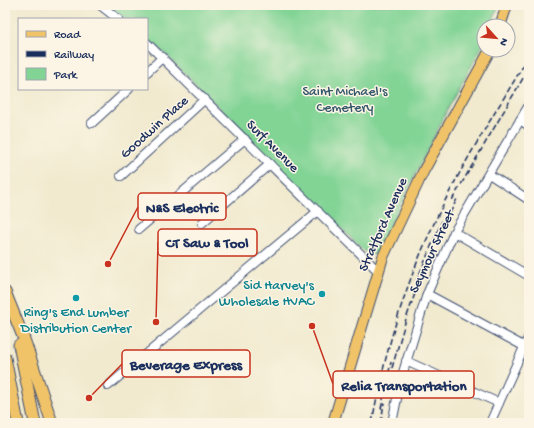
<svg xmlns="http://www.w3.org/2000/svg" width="534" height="428" viewBox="0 0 534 428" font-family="'Gochi Hand',sans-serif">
<rect width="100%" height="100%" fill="#fcf5e5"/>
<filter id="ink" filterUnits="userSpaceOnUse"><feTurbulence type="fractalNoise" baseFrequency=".025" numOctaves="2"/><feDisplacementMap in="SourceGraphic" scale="8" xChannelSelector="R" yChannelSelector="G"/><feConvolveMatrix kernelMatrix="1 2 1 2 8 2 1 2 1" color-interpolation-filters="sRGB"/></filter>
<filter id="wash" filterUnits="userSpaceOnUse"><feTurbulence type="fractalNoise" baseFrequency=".012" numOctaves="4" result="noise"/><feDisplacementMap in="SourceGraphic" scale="16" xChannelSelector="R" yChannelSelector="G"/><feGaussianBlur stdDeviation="0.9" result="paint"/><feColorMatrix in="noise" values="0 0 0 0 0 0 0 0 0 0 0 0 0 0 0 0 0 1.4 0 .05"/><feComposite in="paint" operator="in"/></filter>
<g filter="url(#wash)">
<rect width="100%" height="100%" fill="#f1eacf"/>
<path fill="#82d495" stroke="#4e827a" d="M107,5H499L491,26H484V43L447,111L376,254L368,255L164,53L147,38V19H125Z"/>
</g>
<g filter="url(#ink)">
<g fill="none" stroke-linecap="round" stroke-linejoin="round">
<g stroke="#3b4b6f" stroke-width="10">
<g id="minor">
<path d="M100,5L118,19"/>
<path d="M147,43L378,271"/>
<path d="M147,72L163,57"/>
<path d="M520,120L529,126"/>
<path d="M92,123L129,89"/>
<path d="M489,174L529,200"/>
<path d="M121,176L205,99"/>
<path d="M202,223L270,164"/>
<path d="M139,229L245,139"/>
<path d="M454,232L529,276"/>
<path d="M427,294L529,349"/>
<path d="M406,361L499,403"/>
<path d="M108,386L318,211"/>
<path d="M392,423L401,379L427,294L454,232L529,105"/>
<path d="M490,423L529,336"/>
</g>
</g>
<g stroke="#3b4b6f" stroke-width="12">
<g id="major">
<path d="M500,26L507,5"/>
<path d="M333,423L383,257L424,170L490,50"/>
</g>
</g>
<g stroke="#3b4b6f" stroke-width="13">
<g id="highway">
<path d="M5,292L24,339L52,423"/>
<path d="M19,345L35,423"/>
<path d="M5,358L18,423"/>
</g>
</g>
<use href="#minor" stroke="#fff" stroke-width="8"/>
<use href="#major" stroke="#f1c369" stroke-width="10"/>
<use href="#highway" stroke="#f1c369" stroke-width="11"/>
<g stroke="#1b2f5e" stroke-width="1.5" stroke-dasharray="6 3" stroke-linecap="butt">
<path d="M452,200L529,68"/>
<path d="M442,229L458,197"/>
<path d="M416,282L442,221"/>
<path d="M392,368L406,319L420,279"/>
<path d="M381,409L391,362"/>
<path d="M372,423C385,349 407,278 440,211C466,157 499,107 529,56"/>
<path d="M381,423L384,403"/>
</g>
</g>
</g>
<g fill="#0f9aa8" stroke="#fcf5e5" stroke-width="1.5">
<circle cx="322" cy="294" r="4"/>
<circle cx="76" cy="298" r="4"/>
</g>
<g text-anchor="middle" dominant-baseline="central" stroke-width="3" stroke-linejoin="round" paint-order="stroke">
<g font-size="14" fill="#35586c" stroke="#fcf5e5">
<text x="345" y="92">Saint Michael's<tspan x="345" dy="16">Cemetery</tspan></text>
</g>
<g font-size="14" fill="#1b2f5e" stroke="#fcf5e5">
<text transform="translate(155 128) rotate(-42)">Goodwin Place</text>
<text transform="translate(272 147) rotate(45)">Surf Avenue</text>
<text transform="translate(384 225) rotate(-66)">Stratford Avenue</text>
<text transform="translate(433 252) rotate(-65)">Seymour Street</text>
</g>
<g font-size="14" fill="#0d838f" stroke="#fcf5e5" text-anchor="end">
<text x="314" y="286">Sid Harvey's<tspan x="314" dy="16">Wholesale HVAC</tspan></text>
<text x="76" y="313" text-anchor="middle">Ring's End Lumber<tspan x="76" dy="16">Distribution Center</tspan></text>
</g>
</g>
<path fill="none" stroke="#c8321e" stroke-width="1.5" d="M108 264L138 207M156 322L158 242M89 398L122 364M312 326L333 384"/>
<g fill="#c8321e" stroke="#fcf5e5" stroke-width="1.5">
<circle cx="108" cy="264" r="4"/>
<circle cx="156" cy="322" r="4"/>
<circle cx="89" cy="398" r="4"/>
<circle cx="312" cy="326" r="4"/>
</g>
<g fill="#fcf5e5" stroke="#c8321e" stroke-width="1.5">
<rect x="138" y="193" width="88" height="27" rx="4"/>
<rect x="158" y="229" width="99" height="27" rx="4"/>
<rect x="122" y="350" width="128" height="27" rx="4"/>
<rect x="333" y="371" width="141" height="27" rx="4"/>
</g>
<g font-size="15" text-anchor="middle" font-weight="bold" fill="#1b2f5e">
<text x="182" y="212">N&amp;S Electric</text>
<text x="207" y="247">CT Saw &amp; Tool</text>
<text x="186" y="369">Beverage Express</text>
<text x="404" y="390">Relia Transportation</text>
</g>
<rect width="534" height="428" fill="none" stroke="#fcf5e5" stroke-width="20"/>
<rect x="18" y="18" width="130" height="72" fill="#fcf5e5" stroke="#a2a6af"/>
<rect x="26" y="31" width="20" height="6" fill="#f1c369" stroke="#a2a6af"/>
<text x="54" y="38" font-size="12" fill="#1b2f5e">Road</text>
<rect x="26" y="51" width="20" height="6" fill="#1b2f5e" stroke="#a2a6af"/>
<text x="54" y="58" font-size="12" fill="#1b2f5e">Railway</text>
<rect x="26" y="68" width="20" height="12" fill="#82d495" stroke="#a2a6af"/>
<text x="54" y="78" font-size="12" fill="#1b2f5e">Park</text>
<g transform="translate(496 38) rotate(117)"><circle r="19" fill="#fcf5e5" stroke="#a2a6af"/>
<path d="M0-3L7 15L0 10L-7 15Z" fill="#c8321e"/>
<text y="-6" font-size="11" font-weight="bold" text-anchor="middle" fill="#1b2f5e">N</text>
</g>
</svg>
